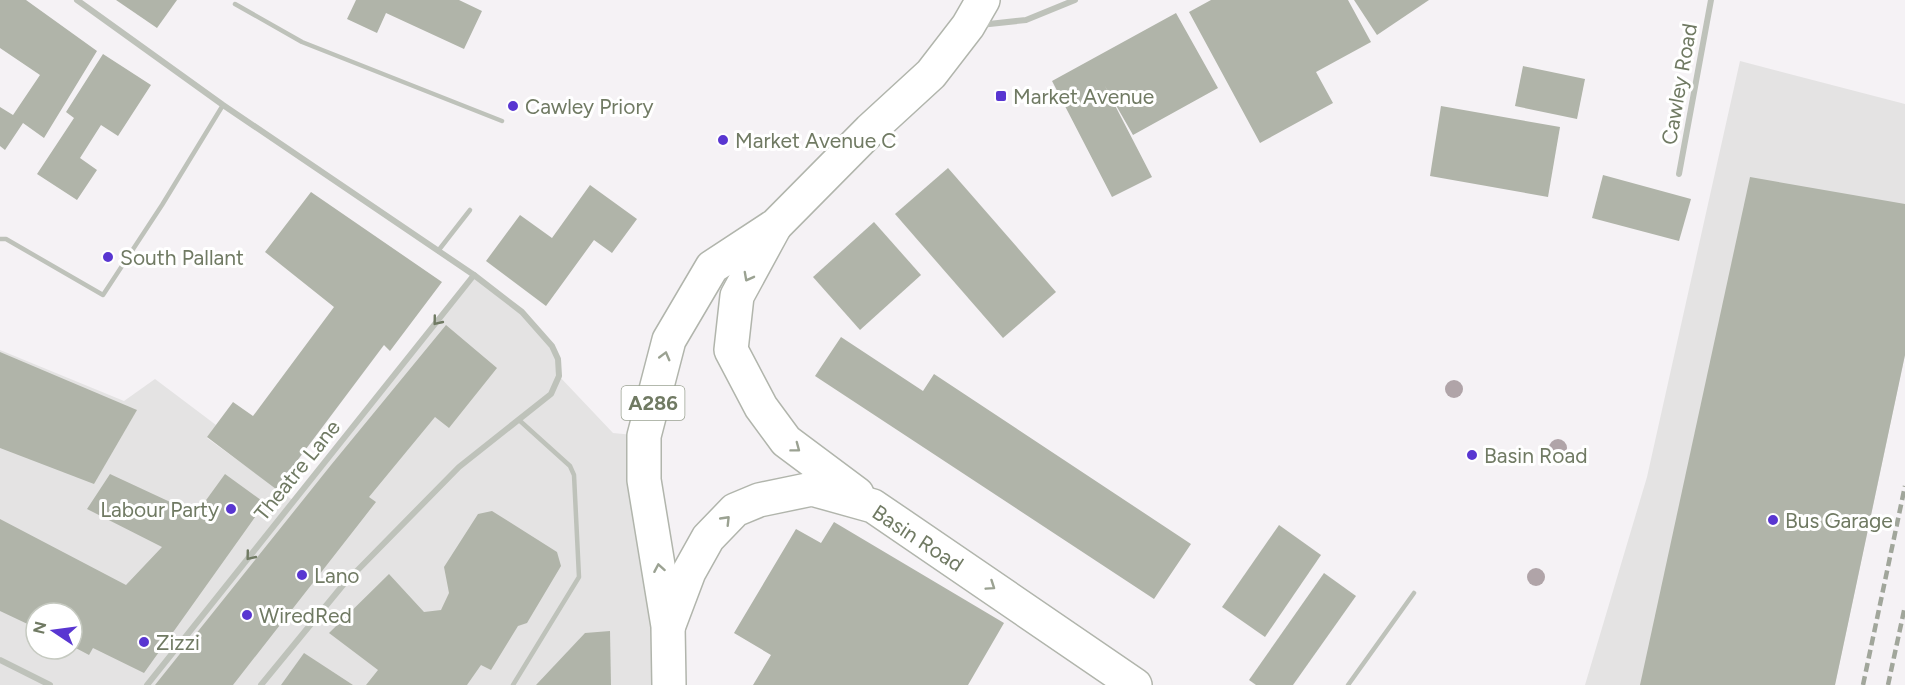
<svg xmlns="http://www.w3.org/2000/svg" width="1905" height="685" viewBox="0 0 1905 685" font-family="Figtree,sans-serif">
<rect width="100%" height="100%" fill="#f5f2f5"/>
<g fill="#e4e3e3" fill-rule="evenodd">
<path d="M1740,61L1905,104V355L1835,685H1585L1647,477Z"/>
<path d="M474,275L522,312L552,346L559,376L613,433L644,436L669,685H0V350L124,401L155,379L216,425L207,438L294,501ZM36,613H72V649H36Z"/>
</g>
<g fill="#b0b4a9">
<path d="M0,0H26L97,51L44,138L23,123L5,150L0,146V107L13,115L40,75L0,48Z"/>
<path d="M116,0H177L157,28Z"/>
<path d="M356,0H459L482,11L464,49L386,13L377,33L347,19Z"/>
<path d="M1211,0H1348L1371,42L1316,72L1333,103L1260,143L1189,12Z"/>
<path d="M1354,0H1429L1377,35Z"/>
<path d="M1176,13L1218,88L1133,135L1105,86L1152,177L1112,197L1052,81Z"/>
<path d="M103,54L151,85L118,136L101,125L80,158L97,170L77,200L37,174L74,118L66,112Z"/>
<path d="M1523,66L1585,79L1577,119L1515,106Z"/>
<path d="M1441,106L1560,127L1548,197L1430,176Z"/>
<path d="M948,168L1056,292L1003,338L895,214Z"/>
<path d="M1603,175L1691,199L1679,241L1592,218Z"/>
<path d="M1750,177L1905,204V355L1835,685H1640Z"/>
<path d="M590,185L637,219L612,253L594,240L546,306L486,261L520,215L552,238Z"/>
<path d="M311,192L442,282L390,351L384,345L276,489L207,437L233,402L253,416L334,307L265,252Z"/>
<path d="M874,222L921,275L860,330L813,277Z"/>
<path d="M446,325L497,368L449,428L435,417L369,497L376,502L233,685H155L331,465Z"/>
<path d="M841,337L923,391L934,374L1191,544L1154,599L815,376Z"/>
<path d="M0,352L137,410L94,484L0,448Z"/>
<path d="M110,474L196,514L225,474L265,503L144,673L93,648L89,655L72,646V613H36V628L0,611V519L126,585L162,547L87,509Z"/>
<path d="M492,511L557,552L561,566L527,623L518,626L491,670L481,665L467,685H366L378,670L329,633L389,574L424,612L441,610L449,593L444,567L478,514Z"/>
<path d="M834,522L1004,623L968,685H753L771,655L734,633L796,529L821,543Z"/>
<path d="M1279,525L1321,555L1265,637L1222,607Z"/>
<path d="M1324,573L1356,596L1293,685H1256L1249,680Z"/>
<path d="M610,631L611,685H536L585,633Z"/>
<path d="M304,653L353,685H281Z"/>
</g>
<g fill="none" stroke-linecap="round" stroke-linejoin="round">
<g stroke="#b1b5ac" stroke-width="36">
<g id="primary">
<path d="M774,228L737,296L731,350L761,407L786,441L857,494"/>
<path d="M669,625L689,572L708,538L735,510L759,500L812,489L873,506L1135,685"/>
<path d="M669,685L668,626L644,480V436L669,340L712,267L776,225L870,130L931,74L968,26L983,0"/>
</g>
</g>
<g stroke="#bec2ba" stroke-width="4.5">
<path d="M235,4L302,42L502,121"/>
<path d="M0,239H6L103,295L162,205L223,105"/>
<path d="M438,251L470,210"/>
<path d="M513,685L579,577L574,475L570,466L519,420"/>
<path d="M1348,685L1414,593"/>
</g>
<g stroke="#bec2ba" stroke-width="6">
<path d="M77,0L223,105L474,275L522,312L552,346L558,359L559,376L551,394L459,467L343,585L261,685"/>
<path d="M980,25L1026,20L1075,0"/>
<path d="M1679,174L1711,0"/>
<path d="M0,660L50,685"/>
<path d="M147,685L474,275"/>
</g>
<use href="#primary" stroke="#fff" stroke-width="33"/>
<g stroke="#a1a69b" stroke-width="4.5" stroke-dasharray="9 4.5" stroke-linecap="butt">
<path d="M1863,685L1905,486"/>
<path d="M1888,685L1905,606"/>
</g>
</g>
<g fill="#b0a4a8">
<circle cx="1454" cy="389" r="9"/>
<circle cx="1558" cy="448" r="9"/>
<circle cx="1536" cy="577" r="9"/>
</g>
<defs><path id="oneway-chevron" d="M-2-3.5L2.5 0L-2 3.5" fill="none" stroke-width="1.6" stroke-linecap="round" stroke-linejoin="round" transform="scale(1.5)"/></defs>
<g stroke="#9ba292">
<use href="#oneway-chevron" transform="translate(748 277) rotate(118)"/>
<use href="#oneway-chevron" transform="translate(665 356) rotate(-75)"/>
<use href="#oneway-chevron" transform="translate(796 448) rotate(37)"/>
<use href="#oneway-chevron" transform="translate(726 520) rotate(-46)"/>
<use href="#oneway-chevron" transform="translate(659 568) rotate(-100)"/>
<use href="#oneway-chevron" transform="translate(991 586) rotate(34)"/>
</g>
<g stroke="#707a63">
<use href="#oneway-chevron" transform="translate(437 321) rotate(129)"/>
<use href="#oneway-chevron" transform="translate(250 556) rotate(129)"/>
</g>
<g fill="#5936d1" stroke="#fff" stroke-width="2">
<rect x="995" y="90" width="12" height="12" rx="3"/>
<circle cx="513" cy="106" r="6"/>
<circle cx="723" cy="140" r="6"/>
<circle cx="108" cy="257" r="6"/>
<circle cx="1472" cy="455" r="6"/>
<circle cx="231" cy="509" r="6"/>
<circle cx="1773" cy="520" r="6"/>
<circle cx="302" cy="575" r="6"/>
<circle cx="247" cy="615" r="6"/>
<circle cx="144" cy="642" r="6"/>
</g>
<g text-anchor="middle" dominant-baseline="central" stroke-width="6" stroke-linejoin="round" paint-order="stroke">
<rect fill="#fff" stroke="#9ba292" stroke-width="1.5" x="621.5" y="386" width="63" height="34" rx="4.5"/>
<g font-size="20" font-weight="bold" fill="#707a63">
<text x="653" y="403">A286</text>
</g>
<g font-size="21" fill="#707a63" stroke="#fff">
<text transform="translate(1679 84) rotate(-80)">Cawley Road</text>
<text transform="translate(297 470) rotate(-51)">Theatre Lane</text>
<text transform="translate(918 538) rotate(33)">Basin Road</text>
</g>
<g font-size="21" fill="#707a63" stroke="#fff" text-anchor="start">
<text x="1013" y="96">Market Avenue</text>
<text x="525" y="106">Cawley Priory</text>
<text x="735" y="140">Market Avenue C</text>
<text x="120" y="257">South Pallant</text>
<text x="1484" y="455">Basin Road</text>
<text x="219" y="509" text-anchor="end">Labour Party</text>
<text x="1785" y="520">Bus Garage</text>
<text x="314" y="575">Lano</text>
<text x="259" y="615">WiredRed</text>
<text x="156" y="642">Zizzi</text>
</g>
</g>
<g transform="translate(54 631) rotate(283)"><circle r="28" fill="#ffffff" stroke="#c6cac1" stroke-width="1.5"/>
<path d="M0-4.5L10 22L0 15L-10 22Z" fill="#5936d1"/>
<text y="-9" font-size="16" font-weight="bold" text-anchor="middle" fill="#707a63">N</text>
</g>
</svg>
